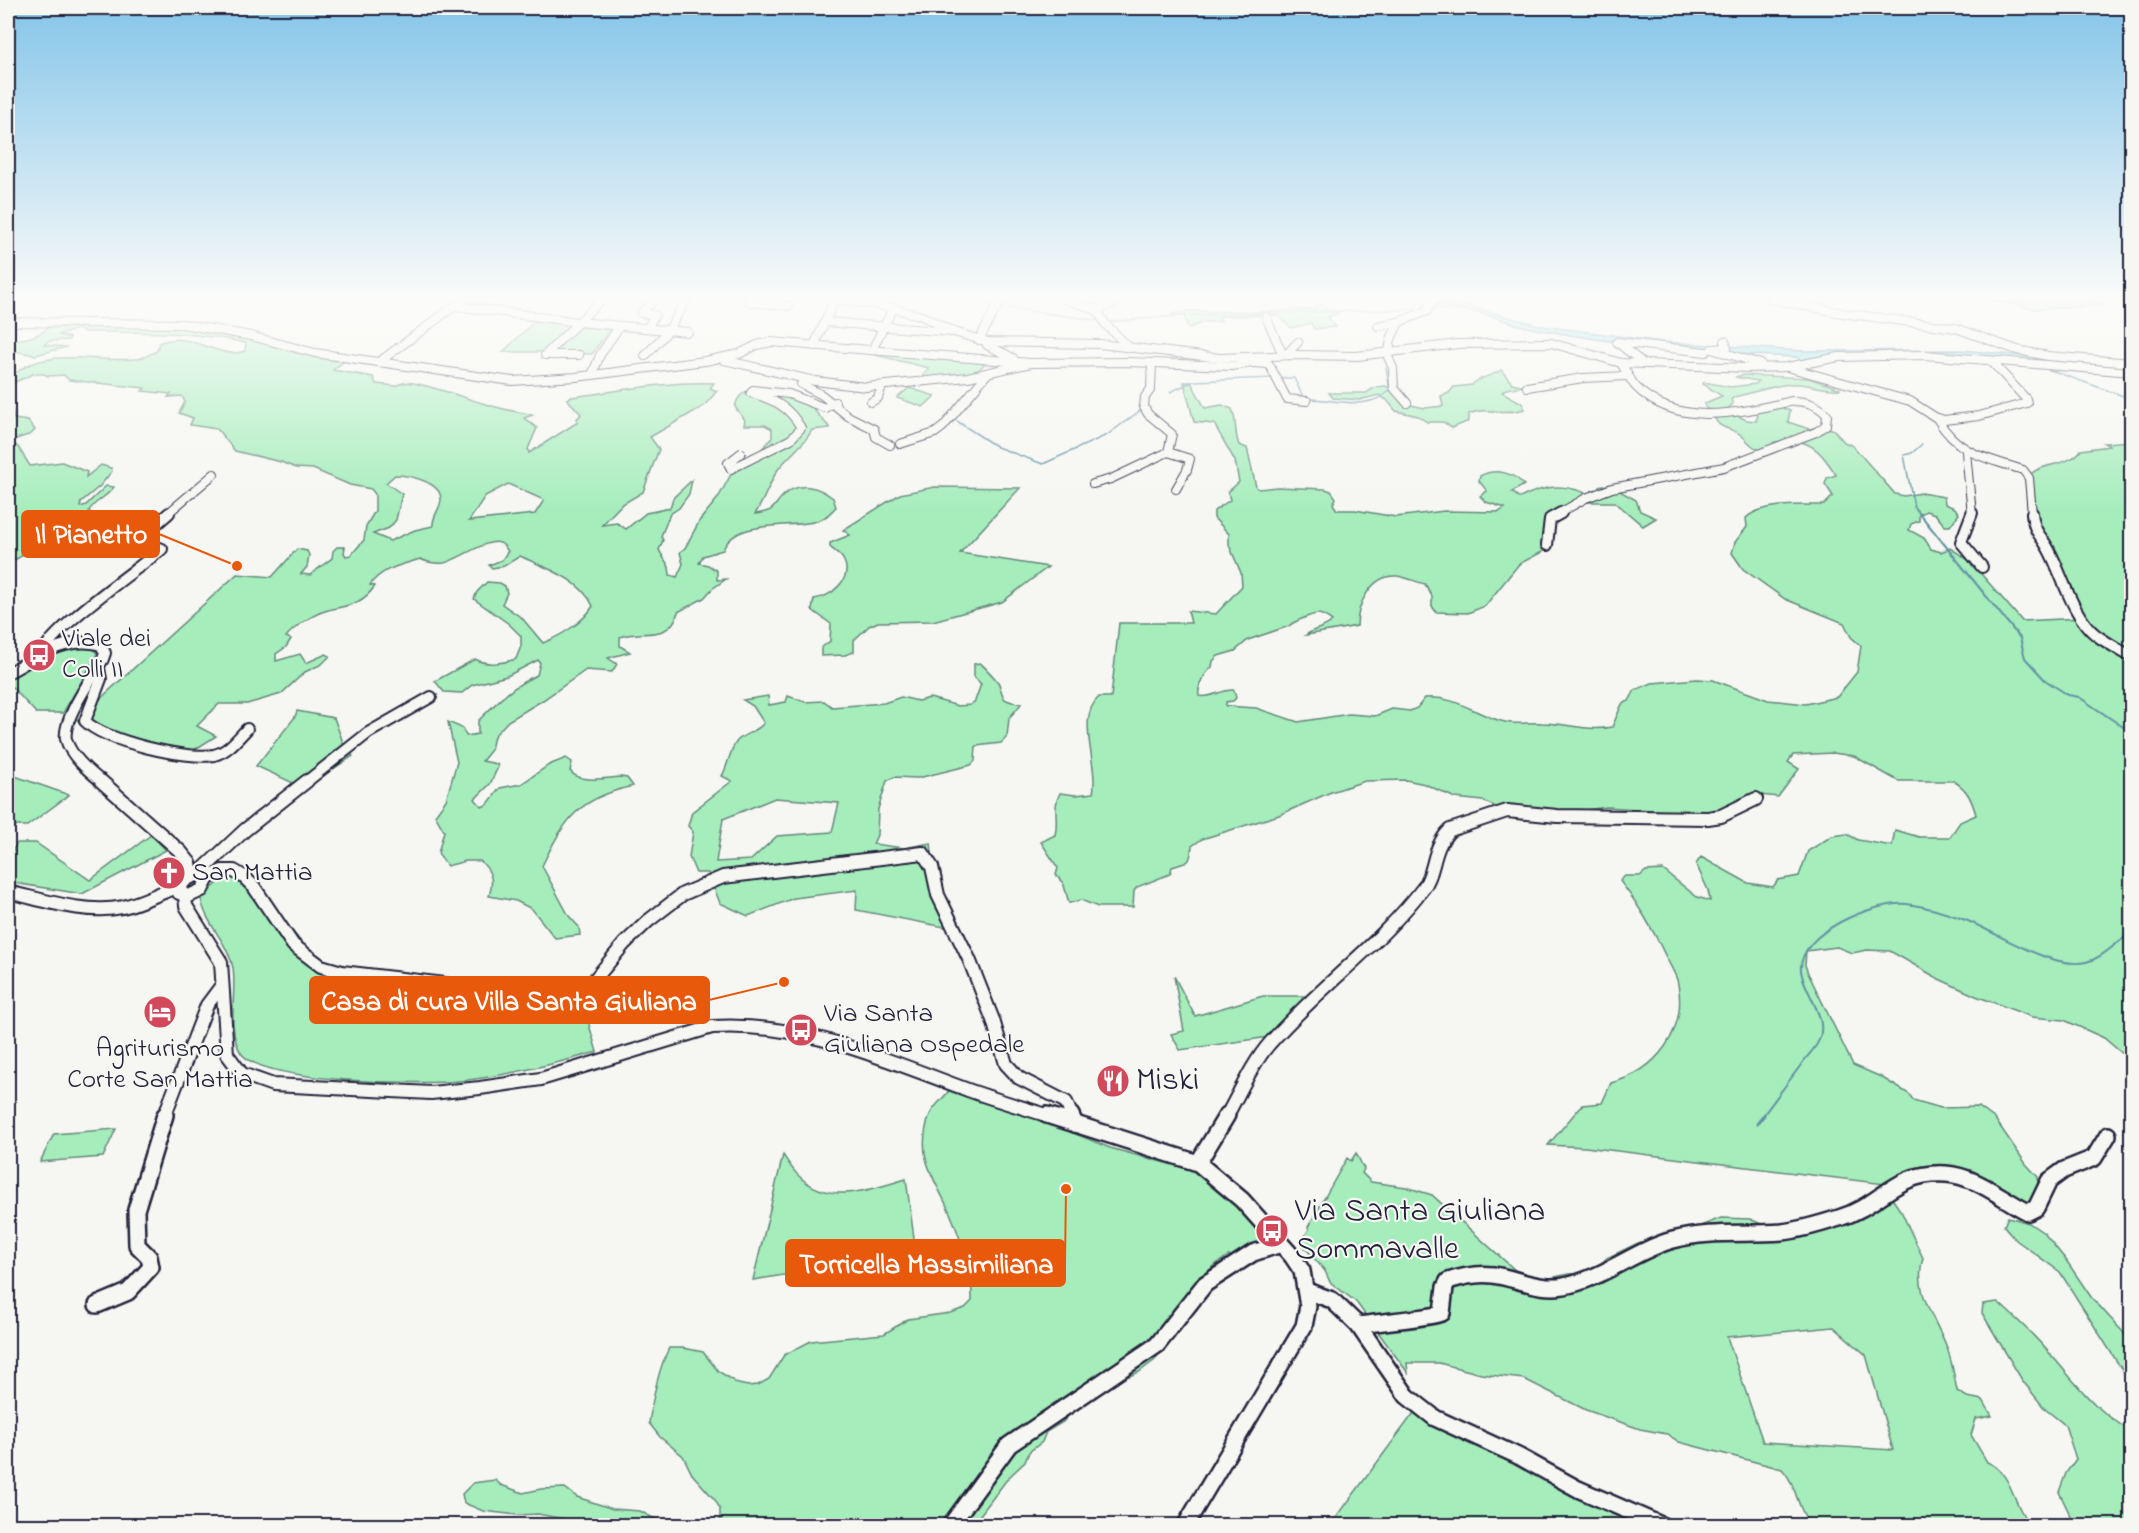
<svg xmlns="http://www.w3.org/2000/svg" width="2139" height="1533" viewBox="0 0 2139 1533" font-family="'Indie Flower',sans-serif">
<rect width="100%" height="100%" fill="#f6f6f2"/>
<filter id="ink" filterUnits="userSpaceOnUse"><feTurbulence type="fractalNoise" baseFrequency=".0167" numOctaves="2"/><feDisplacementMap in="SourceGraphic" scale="12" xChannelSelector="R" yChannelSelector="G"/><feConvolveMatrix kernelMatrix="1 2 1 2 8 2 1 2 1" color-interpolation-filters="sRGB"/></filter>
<g filter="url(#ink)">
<g fill="#a5edbb" stroke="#64887b" stroke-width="1.5" fill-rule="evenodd">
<path d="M1986,299L2024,303L2020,299H2090L2104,305L2037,309Z"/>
<path d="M1320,303L1327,309L1337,311L1338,313L1328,317L1336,327L1314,329L1311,323L1291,328L1278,315L1222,316L1220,317L1221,321L1204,322L1188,328L1184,315L1171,314L1189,311L1256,312L1315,309V305Z"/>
<path d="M538,318L573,323L544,352H503Z"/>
<path d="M122,325L202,328L347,359L333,370L373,377L376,384L396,386C402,382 411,382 418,384C455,392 490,409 530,414L533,415L524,418L537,428L528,449L529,453L578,422L577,419L581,414L567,399L571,397C619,391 667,381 714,383L710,388L717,391L704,406L650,437L659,449L643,492L621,505L602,525L617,523L626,529L646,513L670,508L673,498L692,480L689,494L679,508L670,514L661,536L663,540L659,550L669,567L670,575L677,577L683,564L680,552L685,548L700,520L718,498L734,469L754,457L772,438V429L765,425H744L745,420L735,407C742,371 802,397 824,403L814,410L830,428L812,430C804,446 787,456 777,471C769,484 765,499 755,514C779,511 771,506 785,494C801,481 819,487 833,498L836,507C830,513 825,519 817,521C792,529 735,518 723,550L703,556L699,563L708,565L717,571V580L726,579L712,589L704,598L678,612C670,643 641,629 620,637V646L630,652L608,658L617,664L612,672L586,670L543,700L508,721L494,736L491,750L482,761L497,764L498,767L490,784L475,799L482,807L488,804L500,788L521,784L549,765L566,758L572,762L570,771C580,784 607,778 621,777L627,778L633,786C579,798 565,818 542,866L569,916L579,927L580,935L555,938L532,909L516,901L489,896C494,881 492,871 480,861H466L447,866L438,853L444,831L435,815L446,800L457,762L448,722L462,728L466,736L478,734V721C497,702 512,686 537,675L540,663L538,660L507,676L472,685L462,693L444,692L435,681L475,659C486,666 504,663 516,659L521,646V636L509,624L474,599L477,592L487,582L500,583L505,586L507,593L502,604L522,618L543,643C560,636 583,623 593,606C581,579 546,568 520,556L504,566L492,568L489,565L502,560L508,551C506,549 505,546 502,544C491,535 457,561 444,563C436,564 427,562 420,559C401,565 382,568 370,585L375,586C361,606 347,605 325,611C312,615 294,627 286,637L291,639L286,647L276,654V661L300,654L306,663L326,654L330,656L322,664L305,672L281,694L247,704H219L197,726L216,736L188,754L77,720L237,574L272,577L297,549L307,551L309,555L307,567L301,574L310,575L332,558L333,551L337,547H345L344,553L346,556L351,555L364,540L366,526L375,511V494L371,489L350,485L313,469L296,468L281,462L235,451L217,429L190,425L193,418L179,413L185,402L182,396L168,397L171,394L142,391L145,388L69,380L64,375L48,376L44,374H33L15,382L12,379L13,375C45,346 97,363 135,359C143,359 150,354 157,351L159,343C191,329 218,361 245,351L246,343C194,331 138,332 84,332L78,329L59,335L70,338L68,340L49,341L44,345L67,347L35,355L8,350V341C22,339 39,338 49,326ZM395,475C409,475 442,482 441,500C440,510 432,516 433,526L415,530L390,541L373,534L389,528L396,520L402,494L386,483ZM508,484L544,500L535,514L469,521L485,496Z"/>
<path d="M577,327L610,329L592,354L551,353Z"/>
<path d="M871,354L969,362L985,363L973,376L919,381L929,368Z"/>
<path d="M1501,370L1512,383L1524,386L1506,389L1502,392L1522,403L1524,409C1506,416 1487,406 1469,414V421L1452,428L1443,422H1427L1418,416L1396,411L1387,400L1379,395L1359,400L1333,398L1329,393H1366L1376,387L1386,386L1411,405L1425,408L1443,406L1441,396L1449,393L1454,387L1472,385C1478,377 1491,377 1501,370Z"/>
<path d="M1743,375L1808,378L1841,389C1823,391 1807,382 1790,384C1771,386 1752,393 1734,397L1731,400L1733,404L1726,410L1746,420L1756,421L1758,415L1755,410L1776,405L1790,411L1788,422L1809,429L1824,426L1834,430L1844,442L1853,446L1895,494L1904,496L1921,493L1944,497L1945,504L1955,508L1959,514L1950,526H1945L1935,514L1926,511L1919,515V521L1911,524L1909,530L1924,538L1931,549L1941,552L1950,548L1969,560L2022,621L2083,618L2036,530L2040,523L2033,500L2031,474C2041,463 2071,466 2081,450L2109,446L2104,443L2131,441V1061L2104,1038L2064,1020L2032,1017L1976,996L1939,979L1890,951L1867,950L1852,953L1837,947L1806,951L1805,965L1808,973L1853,1065L1881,1077L1909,1094L1913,1100L1941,1108L1979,1107L1995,1119L2026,1164L2038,1177L2037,1197L2032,1204L2023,1206C1991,1176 1927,1145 1893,1185L1585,1147L1548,1145L1582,1105L1602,1103L1611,1083C1656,1071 1687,1032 1678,984C1677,976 1671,967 1667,959C1654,931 1639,905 1620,881L1625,876H1640L1646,871L1663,870L1697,897L1710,901L1708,890L1696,864L1701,857L1748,883L1773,887L1778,880L1799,876L1808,851L1832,836L1847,834L1858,840L1892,846L1895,830L1919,837H1950L1960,822L1976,815C1972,800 1967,788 1953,781H1898L1854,756L1833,753L1793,755L1788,762L1799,769L1778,797L1751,794L1717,812L1697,813L1607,807L1578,811L1496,807L1483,801L1455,798L1425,784L1406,780L1365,781L1331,792L1279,815L1202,839L1192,846C1190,866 1188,861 1172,867L1170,874L1137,887L1134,891L1133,907H1098L1081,900L1069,903L1063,882L1056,875L1058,868L1041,842L1055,835C1059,820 1052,807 1060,793L1076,795L1093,793C1099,763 1075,718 1099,697H1111L1119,623H1191L1188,611L1216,614L1242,586L1241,573L1229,545V534L1214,518V511L1230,500L1228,492L1239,482L1235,461L1214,424L1194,422L1184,382H1191L1205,408L1222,405L1232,409C1237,420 1234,433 1239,445L1247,448L1256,487L1259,489L1277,487L1325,489L1331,491L1336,498L1333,504L1337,510H1355L1396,517L1444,511L1499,512L1505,508L1486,502L1480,496L1487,491L1479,481L1480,476C1495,468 1513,472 1524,485L1512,492L1520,498C1547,484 1567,483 1594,497L1598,495L1599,487L1602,485L1611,486L1636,500L1640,511L1656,518L1643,526L1615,502H1583L1553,519L1549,546L1546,550L1519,564L1485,606L1468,613L1436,612L1432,606V596L1425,584C1416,582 1406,577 1397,576C1371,574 1357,605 1357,626L1306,635C1314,628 1325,629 1332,621C1328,618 1323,614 1318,614C1312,614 1293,622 1289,626L1248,640L1235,651L1218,656L1213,661L1212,667C1205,673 1197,685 1199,696C1212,699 1221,689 1234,690L1236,698L1233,701L1226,702V706L1256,708L1298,722L1349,714L1375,716L1392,709L1410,711L1417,708L1425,698C1456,695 1477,716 1505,722C1517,725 1530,722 1542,723C1566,723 1588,732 1612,727L1622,704L1629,701L1635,690L1652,683L1697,679L1713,680L1768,700L1806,704L1837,697L1857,672L1861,646L1851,637L1844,623L1785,599L1743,569L1732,553L1735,542L1747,527L1746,518C1762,503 1802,505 1824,505L1833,496L1825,484L1827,478L1836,475C1819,447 1807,437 1774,442L1764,452C1750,446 1751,444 1741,435C1732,427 1714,430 1714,412L1705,407V403L1722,396L1703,384L1704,382L1730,387L1756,384L1758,381L1735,377Z"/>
<path d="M909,388L935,396L923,407L897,398Z"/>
<path d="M8,406H12L14,419L28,421L35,430L31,434L10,441L18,447L30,466L62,462L87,472L86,477L101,465L111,468L112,471L100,486L81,502L80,507L86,505L106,486L114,487C107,497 93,502 89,511L93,516L77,529L74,527L79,520L74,521L62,534L31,547L20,557L9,563L8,567Z"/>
<path d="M935,487L1020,488L960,553L1048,567L1002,602L933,621L878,622L869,626L854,640V652L845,655L821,656V648L830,641L831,624L812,610L814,599C830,598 853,579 844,561C842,555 834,551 830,547V543L850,535L843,530L900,494Z"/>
<path d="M75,645L93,646L97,655L63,713H36L12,687L8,688V676Z"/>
<path d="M980,663C982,664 999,682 999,684C1005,702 1001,699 1021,704L1009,718L1007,737L1001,743L976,746L975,761L971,765L918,778L894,777L887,781L878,809L877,835L873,844L904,848L931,843L936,889L960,930L856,910L857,890L794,898L748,916L720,903L708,873H696L689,857L693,832L688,826L692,812L732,781L722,776C728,766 730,749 737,741C745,733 757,732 764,723L753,706L743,700L768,696L769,705L786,702L788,696L805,702L824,701L832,707L884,703L901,697L918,701L930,698L958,706L970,705L975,701L981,684L974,677V664ZM775,798L839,803L832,832L777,836L751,860L716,862L723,819Z"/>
<path d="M297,711L334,718L344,745L353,756L304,788L256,766L295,717Z"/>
<path d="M12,775L69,795L27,826H8V779Z"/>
<path d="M151,835L166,850L82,894L8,882V859L17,843H36L90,880Z"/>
<path d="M243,871L307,949L323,962L341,968L405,972L466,986L530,995H576L586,1014L597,1052C551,1065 506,1076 459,1081C422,1085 261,1083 241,1053C226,1029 237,994 233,968C228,942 205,924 201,898L218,883Z"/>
<path d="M1174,976L1195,1016L1263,996H1310L1269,1037L1180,1050L1171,1034L1184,1031Z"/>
<path d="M950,1089L1049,1123L1110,1148L1199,1172L1211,1178L1277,1246L1258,1254L1228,1256L1212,1267L1155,1360L1139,1372L1127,1377H1111L1084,1398L1063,1422L1046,1432L1042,1442L1029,1452L1025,1462L1008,1478L974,1523L966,1525H720V1509L715,1500L692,1474L683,1456L660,1437L649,1423C652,1401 659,1367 669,1348H683L703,1352L718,1371L738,1384L748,1386L758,1385L769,1379L784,1355L811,1341L884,1334L908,1319L950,1313L965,1308L972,1301C973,1276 960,1236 950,1213C935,1178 915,1158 929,1117C933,1105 944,1099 950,1089Z"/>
<path d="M116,1129L103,1157L40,1162L54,1134Z"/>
<path d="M1356,1153L1364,1169L1362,1173L1371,1182L1406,1187L1432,1195L1515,1270L1542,1280L1568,1274L1591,1273L1607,1258L1638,1243L1652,1240L1666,1233L1698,1227L1721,1218L1750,1219L1777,1231H1788L1800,1220L1835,1218L1891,1197L1902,1213L1923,1258C1913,1291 1934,1316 1946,1345C1952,1360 1954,1375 1957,1391L1967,1397L1983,1400L1992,1416L1976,1419L1971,1435L1987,1462C2013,1472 2013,1507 2030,1525H1810C1796,1506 1797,1485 1782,1469L1679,1442L1667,1434L1640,1429L1586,1410L1524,1379L1481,1374L1439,1363H1407L1408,1373L1356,1302L1330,1282L1325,1271L1301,1243L1309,1229L1308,1227L1347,1158L1351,1161ZM1834,1327L1866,1355L1893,1450L1763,1442L1727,1337Z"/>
<path d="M783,1155C788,1162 793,1171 800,1177C830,1206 871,1189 906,1179L916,1253L753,1280Z"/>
<path d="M2008,1217L2029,1223L2044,1233L2066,1260L2091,1297L2123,1332L2131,1343V1384L2060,1272L2016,1240L2004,1226Z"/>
<path d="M1998,1302C2014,1317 2030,1331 2045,1348C2074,1380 2093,1410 2131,1431V1525H2075L2059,1492L2066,1473L2076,1459L2065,1425L2045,1409L2022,1380L1982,1313L1983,1304Z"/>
<path d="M1416,1410L1443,1429L1645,1525L1330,1526Z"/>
<path d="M495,1480L501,1485L523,1493L541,1489L565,1488L577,1497L613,1509L640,1511L653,1518L679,1525H595L538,1514L518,1515L483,1511L464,1503L462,1494L473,1483Z"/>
</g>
<path fill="#8edeea" stroke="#6393a4" stroke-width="1.5" d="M1438,302L1459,304L1542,326L1665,342L1802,351L1961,350L2045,358L2047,362L1929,352L1802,361L1796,357C1710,354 1621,345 1536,329C1502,323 1469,303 1434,309Z"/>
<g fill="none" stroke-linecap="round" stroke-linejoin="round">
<g stroke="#6393a4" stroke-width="1.5">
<path d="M440,299L458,301"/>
<path d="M974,299L995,305"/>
<path d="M465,302L581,318"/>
<path d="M1001,307L1102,321"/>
<path d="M1431,308L1473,311"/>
<path d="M1108,322L1175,316L1422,309"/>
<path d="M2047,369L2132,399"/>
<path d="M1278,378H1294L1304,399"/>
<path d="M1170,392L1194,381L1273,378"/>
<path d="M1309,399C1337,399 1368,412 1390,390L1386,368"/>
<path d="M952,418L997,447L1043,464L1107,435L1141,410"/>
<path d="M1920,514L1914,507L1904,455L1912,453L1922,444"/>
</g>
<g stroke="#6393a4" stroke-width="2">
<path d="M1919,513L2020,638L2025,658L2045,680L2068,695L2079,697L2132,733"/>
<path d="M1762,1117C1776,1098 1790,1080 1803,1062C1808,1055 1816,1048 1819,1040C1829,1018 1804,992 1801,971C1797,932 1876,901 1907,904C1928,907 1948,913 1968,921C1999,934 2053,970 2086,962C2104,958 2116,941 2132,933"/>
</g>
<path stroke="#6393a4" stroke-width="3" d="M1757,1124L1764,1115"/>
<g stroke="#22223b" stroke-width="10">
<g id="minor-far3">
<path d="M749,299L750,302L788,306"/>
<path d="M835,299L880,305L922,316L954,332L988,342L1100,344L1220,358L1295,355L1357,356L1458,344L1551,343L1621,363L1748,368L1787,367L1839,357L1925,355L2132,372"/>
<path d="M1065,299L1097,310"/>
<path d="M1771,299L1842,313L1956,328L2017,350L2048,356L2132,363"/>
<path d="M455,306L578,322L688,332"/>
<path d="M1097,310L1106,325L1130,348"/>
<path d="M1097,310L1122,299"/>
<path d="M1266,317L1283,355"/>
<path d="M8,322L183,324L251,336L315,353L512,381L576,377L705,361L739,354L757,345L771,342L1031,363"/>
<path d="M826,322L951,332"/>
<path d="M1378,326L1399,322"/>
<path d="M647,328L655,315L641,313L655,299"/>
<path d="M979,340L1001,299"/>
<path d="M1725,341L1727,348L1712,349L1761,364"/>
<path d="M988,342L987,345L1013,358"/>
<path d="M814,346L835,299"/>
<path d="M872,350L893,308"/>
<path d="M579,355H545L602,299"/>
<path d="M1286,355L1298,342"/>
<path d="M645,356L668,331L687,299"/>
<path d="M724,360L815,381L866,387L968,377L1031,363L1128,362L1231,366L1246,364"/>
<path d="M379,362L464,299"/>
<path d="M1253,363L1269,364L1287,399L1307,401"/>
<path d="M1644,364L1617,342L1706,352"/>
<path d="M1787,367L1910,401L1935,417L1944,420L1979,416L2027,403L2026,399L1991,361"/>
<path d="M592,375L600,355L619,327"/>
<path d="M801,384L822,395L848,416L874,429L876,437L890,445"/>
<path d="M1527,387L1583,378L1627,376"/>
<path d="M871,402L878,398L882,386"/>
<path d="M1407,403L1394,388L1393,368L1388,357L1391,339L1399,322L1427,311L1432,301L1438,299"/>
<path d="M1938,420C1959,455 1987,458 2023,470L2029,478L2032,514"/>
<path d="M900,444L935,433L943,427L988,373"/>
<path d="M1168,452L1190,459L1187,470L1176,489"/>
<path d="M1966,452L1972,514"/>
<path d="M741,453L728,463L731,469L791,439L801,428C789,406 774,400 751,393L753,390L789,394L825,408L835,402"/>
<path d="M1093,484L1111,479L1168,452L1172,434L1148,414L1144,407L1145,397L1151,389L1152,363"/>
<path d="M167,514L214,474"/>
<path d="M1558,514L1586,498L1612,488L1724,467L1816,432L1826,425L1827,415C1817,404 1806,401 1792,401C1742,412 1677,429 1636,387C1630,380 1626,371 1621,363"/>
</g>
</g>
<g stroke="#22223b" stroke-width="14">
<g id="minor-far2">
<path d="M1972,513L1961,542L1982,567"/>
<path d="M2032,513C2034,535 2043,536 2051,554C2063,578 2074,618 2096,635C2107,643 2120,650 2132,657"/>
<path d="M1547,545L1550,519L1561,513"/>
<path d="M40,656C52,628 135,571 162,549L142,541L146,533L169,513"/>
<path d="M99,668L101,679L85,721C104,741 187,760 214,755C228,752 238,738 247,729"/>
<path d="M8,673C37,657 67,635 101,645L105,653L103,659C93,677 62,719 66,739C70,756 90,772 102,782"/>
<path d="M306,782L368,733L431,697"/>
</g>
</g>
<g stroke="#22223b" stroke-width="16">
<g id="minor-far1">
<path d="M101,781L181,852L190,863L193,876"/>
<path d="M198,874L245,830L307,781"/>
<path d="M202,874L208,878L202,890L189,896L179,893C181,880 190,876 202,874Z"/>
<path d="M208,878L222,871H234L244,877L254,887L293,945L321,966L342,972L445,984L511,998L553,1001L582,995L624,944L648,921L683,894L723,877L923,853L932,867L938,895L969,959L993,1020L1006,1064L1019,1078L1066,1102L1072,1117"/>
<path d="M8,892C44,900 86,915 123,907C143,902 161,892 180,886"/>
<path d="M185,896L186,906L221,962L227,1054L242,1074L273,1085L431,1093L480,1088L541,1079L712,1027C802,1021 886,1060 968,1090C996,1100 1024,1108 1052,1117"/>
<path d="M164,1117L207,1005L222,985"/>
<path d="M1226,1117C1239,1094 1253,1062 1270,1043C1318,988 1380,945 1424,887C1436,871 1431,849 1450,830L1507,811L1557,816L1708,818L1721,816L1756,799"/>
</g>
</g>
<g stroke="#22223b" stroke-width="20">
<g id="minor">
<path d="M1047,1115L1198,1163L1242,1200L1292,1256L1302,1271L1308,1306L1304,1326L1185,1526"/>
<path d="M1071,1115L1075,1124"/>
<path d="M1198,1163L1227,1115"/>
<path d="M1307,1291L1332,1300L1358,1325L1407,1396L1435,1418L1518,1456L1578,1489L1663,1526"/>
<path d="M97,1305L128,1292L151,1267L149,1257L137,1245L136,1210L165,1115"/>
<path d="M1358,1325C1371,1323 1436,1317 1442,1313L1445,1287L1448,1281C1463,1276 1477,1273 1493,1275C1516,1278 1540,1291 1564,1286C1603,1279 1635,1250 1673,1240C1709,1230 1745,1235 1782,1232C1801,1230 1820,1224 1839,1218C1882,1205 1895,1171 1946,1174C1976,1176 2002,1199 2028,1212L2036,1208L2049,1181L2064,1170L2094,1158L2108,1135"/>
<path d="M950,1526L1009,1445L1157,1345L1205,1284L1253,1253L1281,1244"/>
</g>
</g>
<use href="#minor-far3" stroke="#f6f6f2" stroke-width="8"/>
<use href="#minor-far2" stroke="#f6f6f2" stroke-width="10"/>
<use href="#minor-far1" stroke="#f6f6f2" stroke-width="12"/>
<use href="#minor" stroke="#f6f6f2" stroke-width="15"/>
</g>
</g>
<linearGradient id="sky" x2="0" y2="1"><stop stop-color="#84c5e9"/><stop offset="0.58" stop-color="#fbfbf9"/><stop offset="1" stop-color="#fbfbf9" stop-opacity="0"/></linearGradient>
<rect width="2139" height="514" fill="url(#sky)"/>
<defs>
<g id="bus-disc" transform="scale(1.725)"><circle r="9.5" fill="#d1495b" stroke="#f6f6f2"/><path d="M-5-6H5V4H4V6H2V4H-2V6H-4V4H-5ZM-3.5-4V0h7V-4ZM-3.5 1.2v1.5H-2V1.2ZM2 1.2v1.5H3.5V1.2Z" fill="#fff"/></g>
<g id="church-disc" transform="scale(1.725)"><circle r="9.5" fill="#d1495b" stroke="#f6f6f2"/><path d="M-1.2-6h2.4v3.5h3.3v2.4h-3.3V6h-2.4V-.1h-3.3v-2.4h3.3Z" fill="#fff"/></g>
<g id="hotel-disc" transform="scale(1.725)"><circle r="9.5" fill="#d1495b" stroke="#f6f6f2"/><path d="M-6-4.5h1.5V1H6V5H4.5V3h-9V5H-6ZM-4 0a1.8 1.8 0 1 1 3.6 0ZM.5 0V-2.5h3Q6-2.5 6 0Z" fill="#fff"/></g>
<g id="restaurant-disc" transform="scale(1.725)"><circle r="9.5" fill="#d1495b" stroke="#f6f6f2"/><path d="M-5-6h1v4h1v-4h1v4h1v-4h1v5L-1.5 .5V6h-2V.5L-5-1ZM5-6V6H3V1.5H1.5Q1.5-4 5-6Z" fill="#fff"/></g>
</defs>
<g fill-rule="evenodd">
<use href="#bus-disc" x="39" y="655"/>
<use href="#church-disc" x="169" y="873"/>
<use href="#hotel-disc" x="160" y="1012"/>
<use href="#bus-disc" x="801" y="1030"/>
<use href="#restaurant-disc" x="1113" y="1081"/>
<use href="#bus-disc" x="1272" y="1231"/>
</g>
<g text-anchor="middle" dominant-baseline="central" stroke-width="4.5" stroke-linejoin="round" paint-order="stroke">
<g font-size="27" fill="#22223b" stroke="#f6f6f2" text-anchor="start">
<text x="62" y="639">Viale dei<tspan x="62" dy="31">Colli II</tspan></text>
<text x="192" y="873">San Mattia</text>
<text x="824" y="1014">Via Santa<tspan x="824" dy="31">Giuliana Ospedale</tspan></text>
<text x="160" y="1049" text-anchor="middle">Agriturismo<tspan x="160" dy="31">Corte San Mattia</tspan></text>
</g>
<g font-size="33" fill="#22223b" stroke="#f6f6f2" text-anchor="start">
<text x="1136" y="1081">Miski</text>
<text x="1295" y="1212">Via Santa Giuliana<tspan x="1295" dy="38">Sommavalle</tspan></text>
</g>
</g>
<path fill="none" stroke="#e8590c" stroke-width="2" d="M237 566L159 534M784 982L709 1000M1066 1189L1065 1263"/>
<g fill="#e8590c" stroke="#f6f6f2" stroke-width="2">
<circle cx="237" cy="566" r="6"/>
<circle cx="784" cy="982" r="6"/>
<circle cx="1066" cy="1189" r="6"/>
</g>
<g fill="#e8590c" stroke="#e8590c" stroke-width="2">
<rect x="22" y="511" width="137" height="46" rx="6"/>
<rect x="310" y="977" width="399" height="46" rx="6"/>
<rect x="786" y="1240" width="279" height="46" rx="6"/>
</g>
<g font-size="28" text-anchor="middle" font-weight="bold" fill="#fff">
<text x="91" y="543">Il Pianetto</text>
<text x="509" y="1010">Casa di cura Villa Santa Giuliana</text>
<text x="926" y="1273">Torricella Massimiliana</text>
</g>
<rect width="2139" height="1533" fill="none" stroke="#f6f6f2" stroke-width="30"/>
<rect x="15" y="15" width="2109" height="1503" fill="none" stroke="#22223b" stroke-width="2" filter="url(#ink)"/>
</svg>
